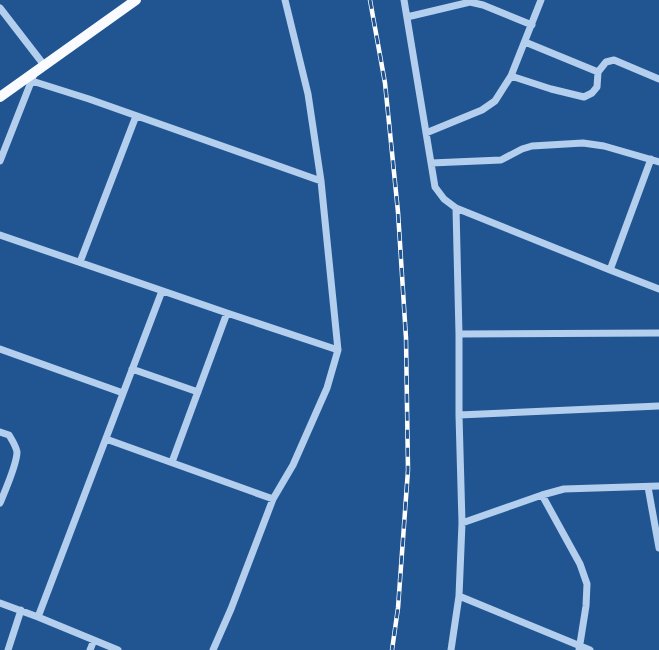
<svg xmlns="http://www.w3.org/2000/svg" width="659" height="650" font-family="'Source Sans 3',sans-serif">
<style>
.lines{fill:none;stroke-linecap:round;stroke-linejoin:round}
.minor{stroke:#b3cfed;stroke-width:7}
.major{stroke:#f9fbff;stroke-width:10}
.rail-casing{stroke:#fff;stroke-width:4.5}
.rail{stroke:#215592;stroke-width:3;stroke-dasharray:9;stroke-linecap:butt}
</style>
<rect width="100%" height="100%" fill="#215592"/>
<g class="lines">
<path class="minor" d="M 404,0 L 435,187 L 444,199 L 456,208 L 610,270 L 659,289
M 0,8 L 44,65
M 407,17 L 470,2 L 483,5 L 532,25
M 525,42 L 598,72
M 511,76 L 551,89 L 584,97 L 592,93 L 597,87 L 598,72 L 606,62 L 614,60 L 659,79
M 32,81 L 89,99 L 321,181
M 426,133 L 482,110 L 495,101 L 511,76 L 541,0
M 0,161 L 33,77
M 431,163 L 501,160 L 522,149 L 532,146 L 583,143 L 604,146 L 659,162
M 0,235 L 227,313 L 338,350
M 80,262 L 136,116
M 610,270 L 651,159
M 459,334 L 659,333
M 0,349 L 123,393
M 132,369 L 198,392
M 459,415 L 659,406
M 0,432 L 9,435 C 12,440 16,446 17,452 C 17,464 5,491 0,503
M 106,439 L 273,499
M 172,462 L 227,313
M 648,487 L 659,548
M 542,495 L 580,564 L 587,584 L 586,606 L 579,650
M 462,523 L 542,495 L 564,489 L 659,486
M 459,596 L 590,650
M 0,603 L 38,617 L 118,650
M 38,617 L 162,291
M 8,650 L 21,610
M 90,650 L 94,640
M 213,650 L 231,609 L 273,499 L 293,465 L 327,388 L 338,350 L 321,181 L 308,94 L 285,0
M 451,650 L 459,596 L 462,523 L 459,415 L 459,334 L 456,208"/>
<path class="major" d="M 0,97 L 136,0"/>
<g class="rail-casing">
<path id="rail" d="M 370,0 L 385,83 L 398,212 L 406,338 L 408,470 L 398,608 L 392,650"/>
</g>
<use href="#rail" class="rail"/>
</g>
</svg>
